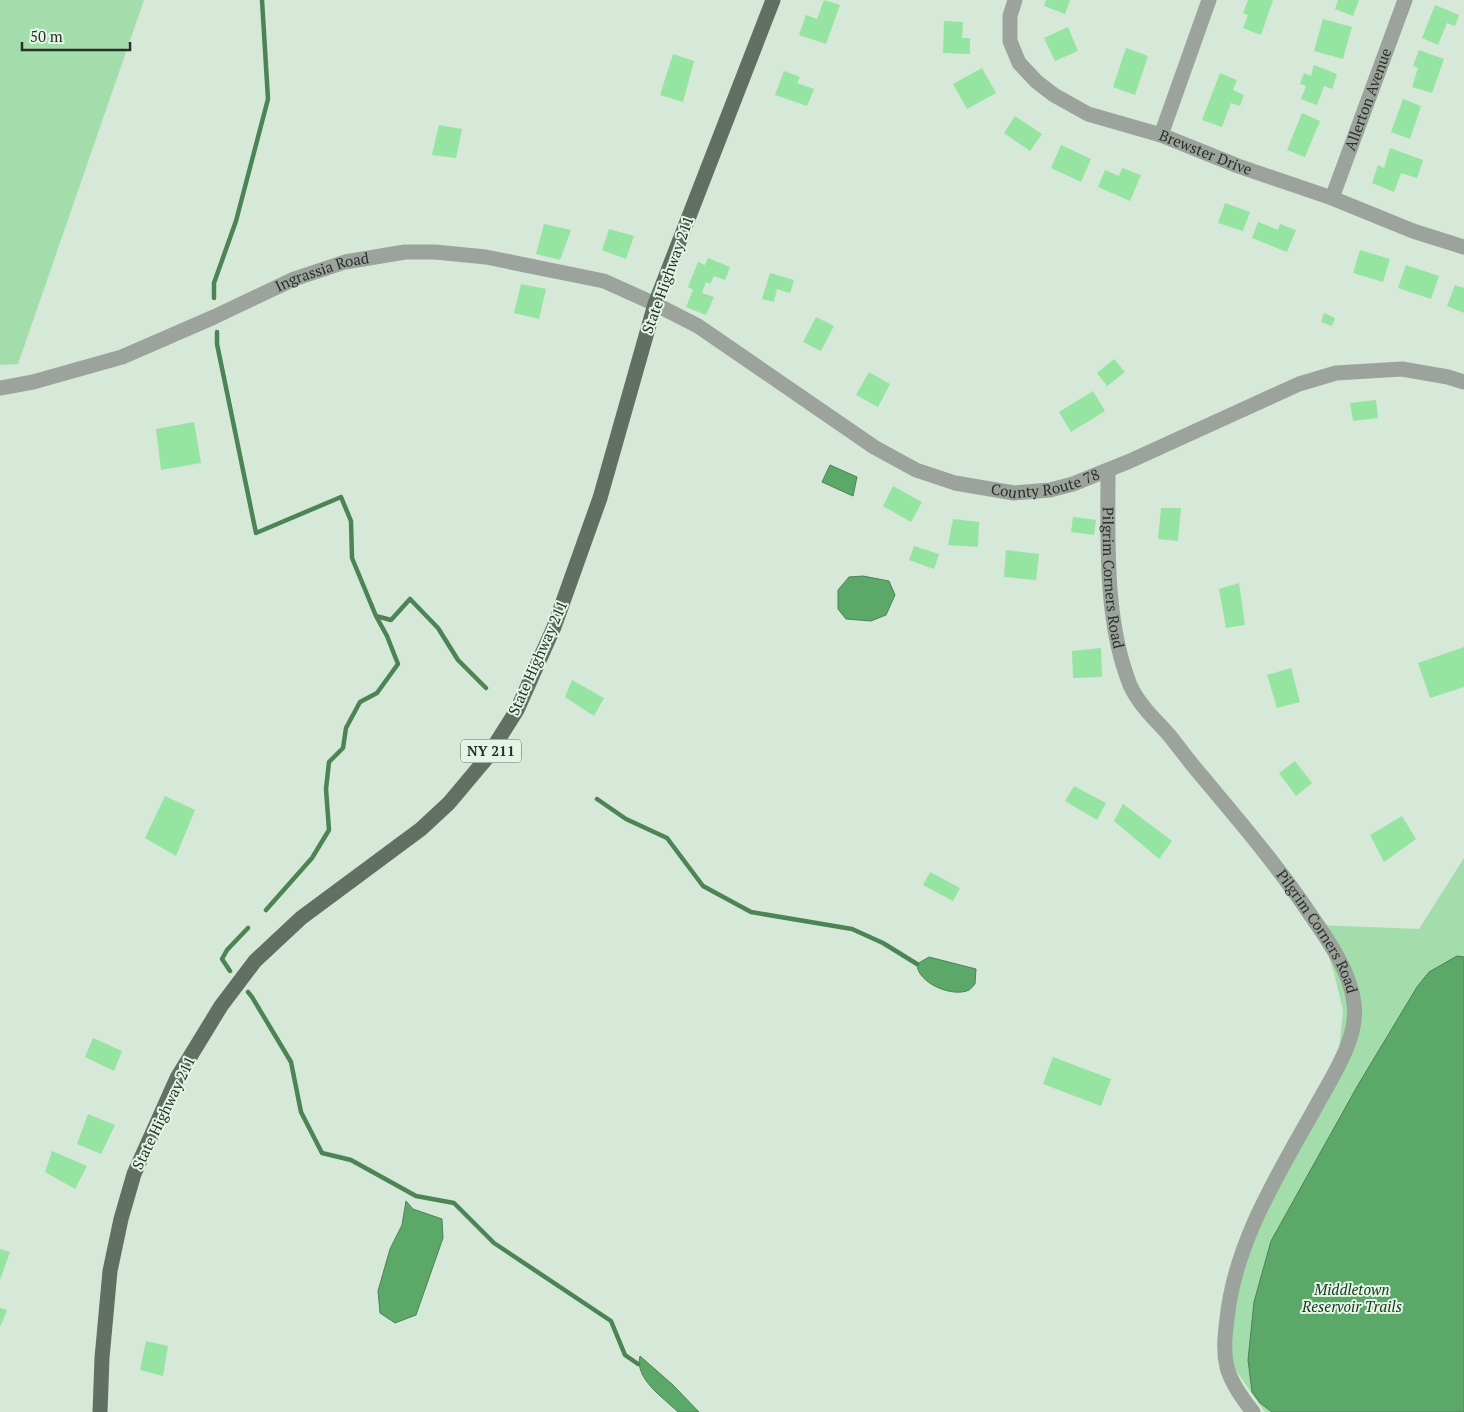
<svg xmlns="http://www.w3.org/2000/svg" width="1464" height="1412" font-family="'PT Serif',serif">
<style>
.green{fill:#a3ddab}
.water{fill:#5ba869;stroke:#4c8456}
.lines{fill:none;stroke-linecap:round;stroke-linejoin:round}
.stream{stroke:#4c8456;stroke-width:4.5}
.building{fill:#95e4a1}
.minor{stroke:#9ca39c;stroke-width:15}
.major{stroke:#626f63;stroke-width:15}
.labels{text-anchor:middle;stroke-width:4;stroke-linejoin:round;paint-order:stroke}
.shield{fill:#e3f5e5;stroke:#616b62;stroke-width:1}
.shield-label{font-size:14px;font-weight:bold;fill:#29302a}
.street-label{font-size:15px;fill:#29302a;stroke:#e3f5e5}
.park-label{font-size:15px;font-style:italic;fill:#15351b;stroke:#e3f5e5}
</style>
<rect width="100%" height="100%" fill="#d6e8d8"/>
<path class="green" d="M 0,0 L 144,0 L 18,364 L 0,365 Z
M 1464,858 L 1464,1412 L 1265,1412 L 1232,1365 L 1230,1320 L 1255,1231 L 1339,1051 L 1343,1010 L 1334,973 L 1319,925 L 1419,929 Z"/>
<path class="water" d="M 830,465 L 857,477 L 853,496 L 822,482 Z
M 863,576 L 889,581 L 895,595 L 886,615 L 871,621 L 846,619 L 838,609 L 838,590 L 849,577 Z
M 1457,956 L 1464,957 L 1464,1412 L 1272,1412 L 1260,1403 L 1252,1392 L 1248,1360 L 1254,1302 L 1271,1241 L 1358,1085 L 1417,987 L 1429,972 Z
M 929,957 L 976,969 L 975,984 C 974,985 970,990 969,990 C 953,998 917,983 917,964 Z
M 406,1201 L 413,1209 L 442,1219 L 443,1238 L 416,1315 L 395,1323 L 380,1313 L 378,1291 L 390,1249 L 402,1225 Z
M 640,1356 L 673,1385 L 699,1412 L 678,1412 C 664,1398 634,1379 640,1356 Z"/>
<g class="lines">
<path class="stream" d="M 214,298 L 214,283 L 236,221 L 268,99 L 262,0
M 217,332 L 217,344 L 256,533 L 341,497 L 351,521 L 352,558 L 376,616 L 391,620 L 410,599 L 438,628 L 458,660 L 486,688
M 597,799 L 626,819 L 667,838 L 703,886 L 751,912 L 852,929 L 883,943 L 917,964
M 266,910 L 312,858 L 329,830 L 326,789 L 329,762 L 343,748 L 346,728 L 360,702 L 377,693 L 398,664 L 387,636 L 376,616
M 230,971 L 222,959 L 227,950 L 248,928
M 248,992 L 252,997 L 291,1062 L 301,1112 L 322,1153 L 351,1160 L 416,1196 L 454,1203 L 494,1243 L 611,1321 L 625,1355 L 638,1364"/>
</g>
<path class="building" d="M 824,0 L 840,5 L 826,44 L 799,35 L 806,15 L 817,19 Z
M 1046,0 L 1070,0 L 1065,14 L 1044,6 Z
M 1248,0 L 1273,0 L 1261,35 L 1243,28 L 1248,15 L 1243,13 Z
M 1338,0 L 1359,0 L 1353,16 L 1335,9 Z
M 1435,5 L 1459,15 L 1455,26 L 1447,23 L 1438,45 L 1422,38 Z
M 1323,19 L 1352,27 L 1343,59 L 1314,51 Z
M 944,21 L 963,22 L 962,38 L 970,38 L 970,54 L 943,53 Z
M 1068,27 L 1078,51 L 1055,61 L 1044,38 Z
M 1126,48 L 1148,56 L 1135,95 L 1113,87 Z
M 1419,50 L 1444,59 L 1432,93 L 1412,87 L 1418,68 L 1413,66 Z
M 673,54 L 694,61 L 683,102 L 660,95 Z
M 1314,65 L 1337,74 L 1332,89 L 1324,86 L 1317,105 L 1301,99 L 1306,86 L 1300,84 L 1304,73 L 1311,76 Z
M 982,68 L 996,93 L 967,109 L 953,84 Z
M 784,71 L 800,77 L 797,83 L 814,89 L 807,106 L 775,95 Z
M 1220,73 L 1237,80 L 1233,90 L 1244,95 L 1240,106 L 1231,103 L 1222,127 L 1202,120 Z
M 1403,99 L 1421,106 L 1410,139 L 1391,132 Z
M 1302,113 L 1320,121 L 1305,157 L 1287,150 Z
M 1015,116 L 1042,134 L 1030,151 L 1004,133 Z
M 439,125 L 462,129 L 456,158 L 432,155 Z
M 1061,145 L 1091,159 L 1081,182 L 1051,168 Z
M 1390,148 L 1423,160 L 1417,178 L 1401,173 L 1394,192 L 1372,183 L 1378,165 L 1384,168 Z
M 1122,168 L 1141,175 L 1130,201 L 1098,187 L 1105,170 L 1119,176 Z
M 1225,203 L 1250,212 L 1243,231 L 1218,223 Z
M 1258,222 L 1278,230 L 1280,224 L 1296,230 L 1287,252 L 1252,238 Z
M 544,224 L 571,230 L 560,260 L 536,254 Z
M 609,229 L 634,236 L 626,259 L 602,250 Z
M 1360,250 L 1390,259 L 1383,282 L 1353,273 Z
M 708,258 L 730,267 L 725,280 L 714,276 L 710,284 L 706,282 L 702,293 L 714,297 L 706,315 L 686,307 L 693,290 L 688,287 L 698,262 L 705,265 Z
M 1406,265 L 1439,276 L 1431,299 L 1398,288 Z
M 770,273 L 794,280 L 790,293 L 777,289 L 774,302 L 762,299 Z
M 521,284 L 546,289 L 539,319 L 514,313 Z
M 1455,285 L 1464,288 L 1464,313 L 1447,306 Z
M 1324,313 L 1335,318 L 1332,326 L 1321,322 Z
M 816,317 L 834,326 L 821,351 L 803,342 Z
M 1114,359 L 1125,372 L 1107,386 L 1097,373 Z
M 869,372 L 890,384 L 878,407 L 856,395 Z
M 1093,391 L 1105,411 L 1071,432 L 1059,412 Z
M 1376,400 L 1378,418 L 1353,421 L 1350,403 Z
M 194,422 L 201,463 L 161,470 L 156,429 Z
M 893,486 L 922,502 L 911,522 L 883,506 Z
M 1161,508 L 1181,508 L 1178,541 L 1158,539 Z
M 1073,517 L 1096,520 L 1094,535 L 1071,532 Z
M 953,519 L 979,522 L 978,547 L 948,545 Z
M 914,546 L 939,554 L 934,569 L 909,560 Z
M 1006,550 L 1039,554 L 1036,580 L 1004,577 Z
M 1239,583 L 1245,625 L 1226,628 L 1219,589 Z
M 1464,647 L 1464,687 L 1430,698 L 1418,663 Z
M 1101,648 L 1102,677 L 1073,678 L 1072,651 Z
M 1291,668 L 1300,702 L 1277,708 L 1267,675 Z
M 572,680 L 604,698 L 594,716 L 565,697 Z
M 1295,761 L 1312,783 L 1296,796 L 1279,773 Z
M 1074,786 L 1106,803 L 1097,820 L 1065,801 Z
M 165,796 L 195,810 L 176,856 L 145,838 Z
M 1123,804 L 1172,841 L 1159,859 L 1114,821 Z
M 1402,816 L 1416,839 L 1384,862 L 1370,835 Z
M 930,872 L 960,888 L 953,901 L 923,885 Z
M 93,1038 L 122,1051 L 114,1071 L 85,1057 Z
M 1053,1057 L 1111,1079 L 1101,1106 L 1043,1084 Z
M 88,1114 L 115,1125 L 101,1154 L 77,1144 Z
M 52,1151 L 87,1166 L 75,1189 L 45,1172 Z
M 0,1249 L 10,1252 L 0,1280 Z
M 0,1308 L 7,1310 L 0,1327 Z
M 146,1341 L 168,1346 L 163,1376 L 140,1370 Z"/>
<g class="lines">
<g class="minor">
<path id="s1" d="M 1015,0 L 1010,16 L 1010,41 L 1019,63 L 1037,82 L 1054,95 L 1088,114 L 1161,135 L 1238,166 L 1332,198 L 1413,231 L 1464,247"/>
<path d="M 1161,135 L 1209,0"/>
<path id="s2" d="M 1332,198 L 1405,0"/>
<path id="s3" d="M 0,388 L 33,382 L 122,357 L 214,317 L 294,279 L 345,262 L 405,252 L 435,252 L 486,257 L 604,281 L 655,304 L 698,326 L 874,447 L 916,470 L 955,483 L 1014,493 L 1050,490 L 1073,484 L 1130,461 L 1299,384 L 1336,373 L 1402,369 L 1448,377 L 1464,382"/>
<path id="s4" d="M 1108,470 C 1108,538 1104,620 1130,685 C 1139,705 1155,719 1169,735 C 1178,746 1186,757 1195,768 C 1235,816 1275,862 1310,914 C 1328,940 1350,971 1354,1003 C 1359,1036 1334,1074 1319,1101 C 1281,1170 1235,1240 1227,1319 C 1225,1335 1223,1351 1227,1367 C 1230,1381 1244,1401 1253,1412"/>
</g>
<path class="major" d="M 100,1412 L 102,1358 L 110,1271 L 121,1219 L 134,1174 L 177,1078 L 221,1006 L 255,961 L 301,918 L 421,829 L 449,803 L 486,759 L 517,710 L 554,627 L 600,498 L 655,304 L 773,0"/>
</g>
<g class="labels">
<rect class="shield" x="461" y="739.5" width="60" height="23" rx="4"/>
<g class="shield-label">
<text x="491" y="756">NY 211</text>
</g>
<g class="street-label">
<text dy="5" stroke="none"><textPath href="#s2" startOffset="105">Allerton Avenue</textPath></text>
<text dy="5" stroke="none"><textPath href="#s1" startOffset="276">Brewster Drive</textPath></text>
<text dy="5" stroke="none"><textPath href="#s3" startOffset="344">Ingrassia Road</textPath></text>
<text transform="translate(668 275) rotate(-70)" y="5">State Highway 211</text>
<text dy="5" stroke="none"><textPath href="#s3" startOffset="1130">County Route 78</textPath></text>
<text dy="5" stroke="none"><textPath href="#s4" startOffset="108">Pilgrim Corners Road</textPath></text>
<text transform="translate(538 658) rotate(-66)" y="5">State Highway 211</text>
<text dy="5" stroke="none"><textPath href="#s4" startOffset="528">Pilgrim Corners Road</textPath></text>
<text transform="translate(164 1113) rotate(-64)" y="5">State Highway 211</text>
</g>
<g class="park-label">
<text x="1352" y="1295">Middletown<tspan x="1352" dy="17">Reservoir Trails</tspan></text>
</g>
</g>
<path d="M22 42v8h108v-8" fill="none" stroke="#29302a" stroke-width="2.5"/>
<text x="30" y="42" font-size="15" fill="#29302a" stroke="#e3f5e5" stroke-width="4" paint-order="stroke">50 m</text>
</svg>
